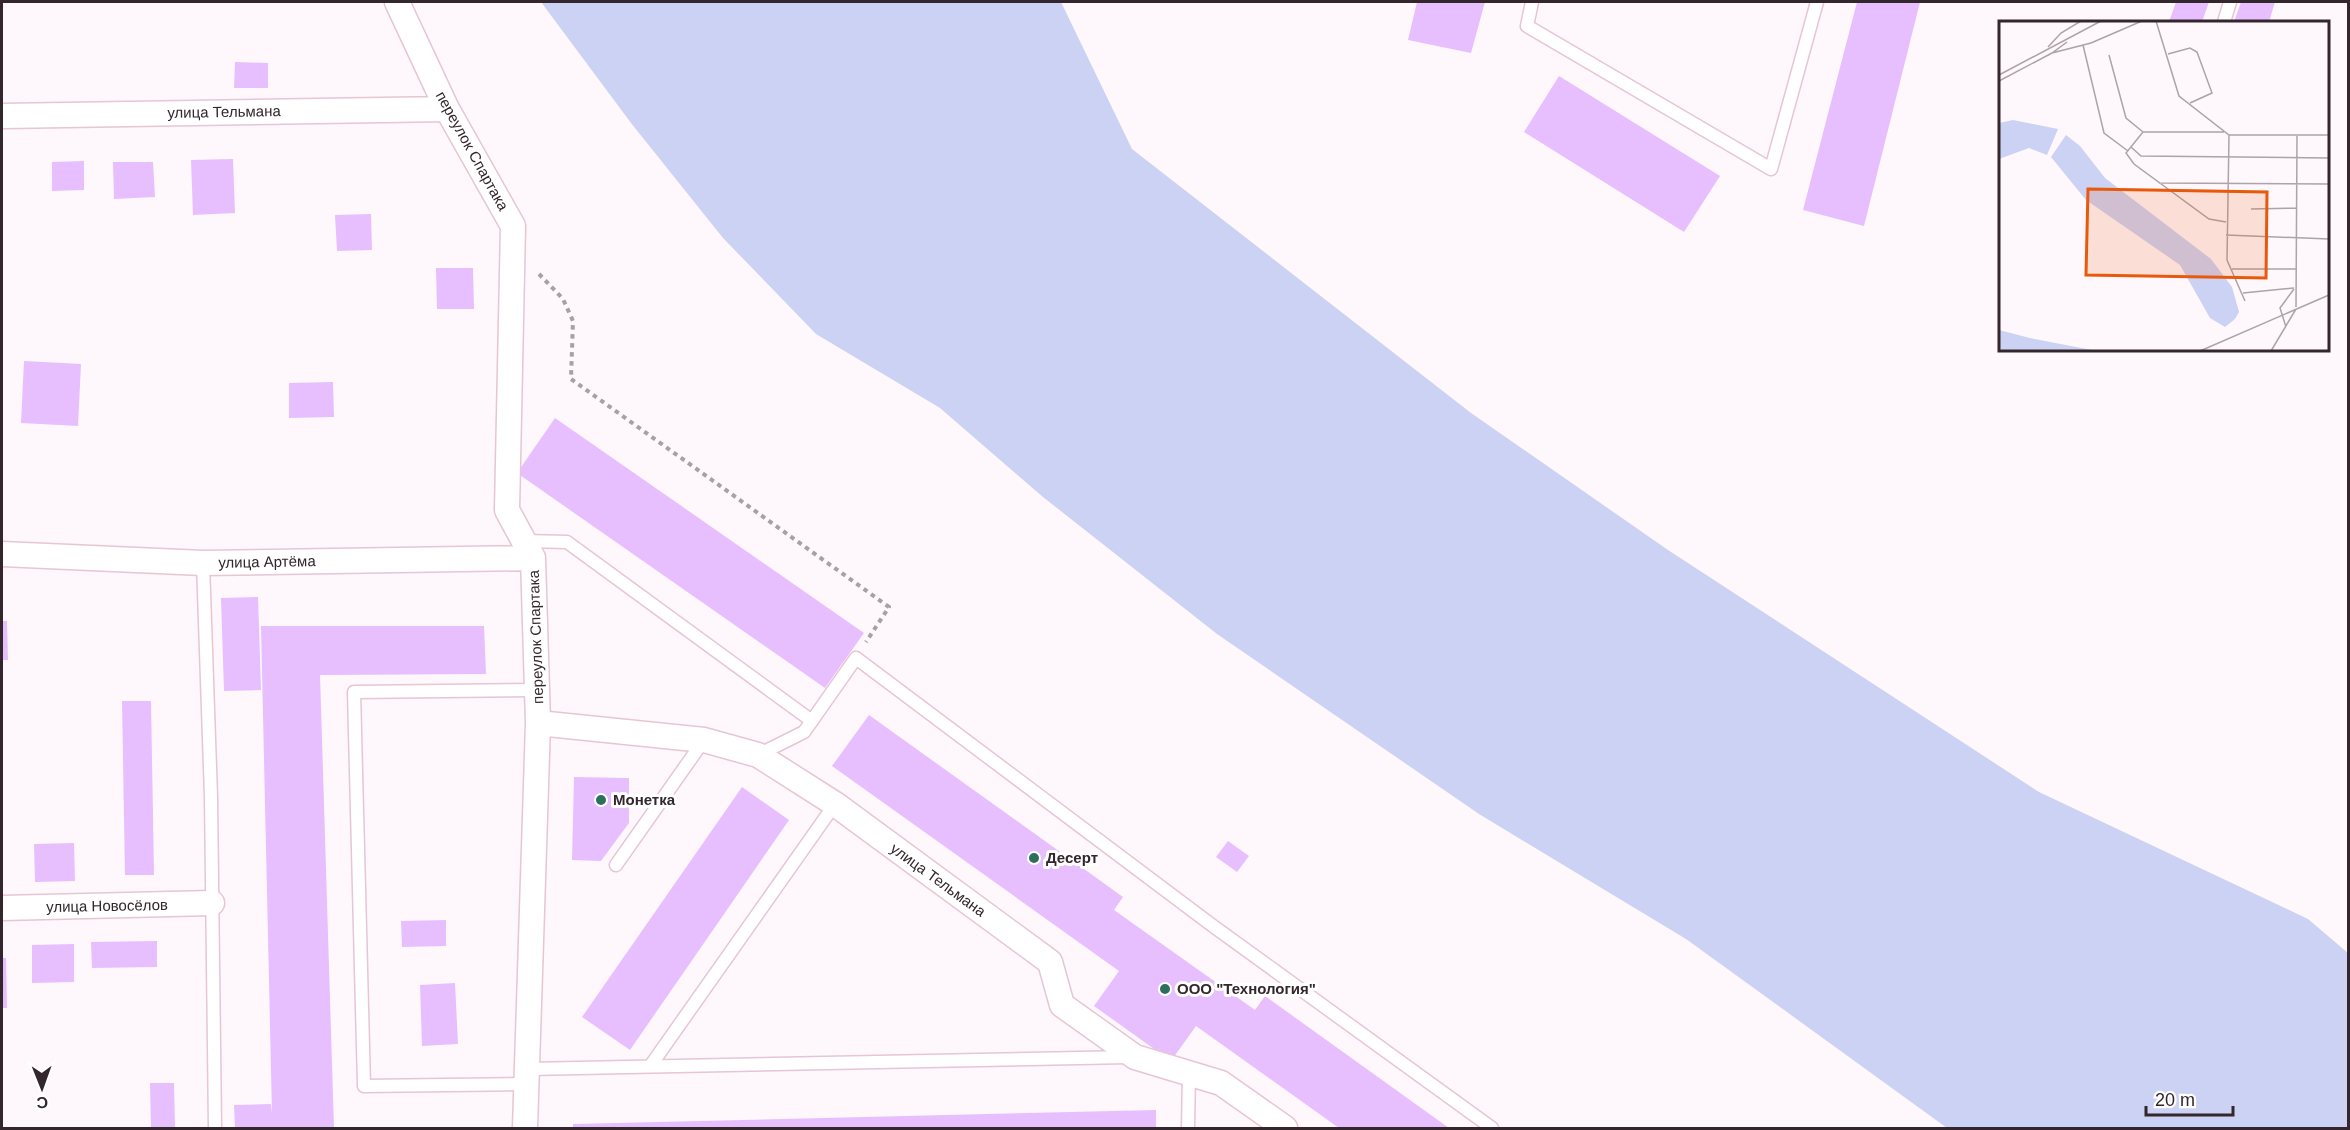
<svg xmlns="http://www.w3.org/2000/svg" width="2350" height="1130" font-family="Helvetica,sans-serif">
<style>
.water{fill:#ccd2f4}
.building{fill:#e7bfff}
.lines{fill:none;stroke-linecap:round;stroke-linejoin:round}
.service-casing{stroke:#e7c5d5;stroke-width:15}
.minor-casing{stroke:#e7c5d5;stroke-width:27}
.path{stroke:#a99fa4;stroke-width:4;stroke-dasharray:4.5 4.5;stroke-linecap:butt}
.service{stroke:#fff;stroke-width:12}
.minor{stroke:#fff;stroke-width:24}
.poi-dot{fill:#2c6f5f;stroke:#fff;stroke-width:2}
.labels{text-anchor:middle;stroke-width:6;stroke-linejoin:round;paint-order:stroke}
.street-label{font-size:15px;fill:#33262c;stroke:#fff}
.poi-label{font-size:15px;font-weight:bold;fill:#33262c;stroke:#fff;text-anchor:start}
.inset-road{fill:none;stroke:#ada3a8;stroke-width:1.5}
.view{fill:#e8590c;fill-opacity:0.15;stroke:#e8590c;stroke-width:3}
.inset-edge{fill:none;stroke:#33262c;stroke-width:3}
</style>
<rect width="100%" height="100%" fill="#fef7fb"/>
<path class="water" d="M 541,2 L 1061,2 L 1132,149 L 1471,413 L 1668,550 L 2039,792 L 2308,919 L 2348,953 L 2348,1128 L 1947,1128 L 1686,939 L 1479,814 L 1217,634 L 1043,497 L 940,408 L 816,334 L 723,238 L 631,123 Z"/>
<path class="building" d="M 1417,2 L 1485,2 L 1471,53 L 1408,40 Z
M 1857,2 L 1920,2 L 1864,226 L 1803,210 Z
M 2176,2 L 2209,2 L 2202,22 L 2169,22 Z
M 2241,2 L 2275,2 L 2269,22 L 2234,22 Z
M 235,62 L 268,63 L 268,88 L 234,88 Z
M 1559,76 L 1720,176 L 1684,232 L 1524,132 Z
M 233,159 L 235,213 L 193,215 L 191,160 Z
M 84,161 L 84,190 L 52,191 L 52,162 Z
M 113,162 L 153,162 L 155,197 L 114,199 Z
M 371,214 L 372,250 L 337,251 L 335,215 Z
M 436,268 L 473,268 L 474,309 L 437,309 Z
M 24,361 L 81,364 L 78,426 L 21,423 Z
M 333,382 L 334,417 L 289,418 L 289,383 Z
M 555,418 L 864,633 L 825,688 L 517,473 Z
M 258,597 L 261,690 L 224,691 L 221,598 Z
M 2,621 L 7,621 L 8,660 L 2,660 Z
M 261,626 L 484,626 L 486,674 L 320,675 L 334,1128 L 235,1128 L 234,1105 L 271,1104 L 272,1114 Z
M 122,701 L 151,701 L 154,875 L 125,875 Z
M 869,715 L 1123,897 L 1114,910 L 1255,1010 L 1265,996 L 1449,1128 L 1339,1128 L 1196,1026 L 1171,1061 L 1094,1006 L 1119,971 L 832,766 Z
M 574,777 L 629,778 L 629,823 L 601,861 L 572,860 Z
M 742,787 L 789,820 L 630,1050 L 582,1017 Z
M 1228,841 L 1249,856 L 1237,872 L 1216,857 Z
M 74,843 L 75,881 L 35,882 L 34,844 Z
M 446,920 L 446,946 L 402,947 L 401,921 Z
M 157,941 L 157,967 L 92,968 L 91,942 Z
M 74,944 L 74,982 L 32,983 L 32,945 Z
M 2,958 L 6,958 L 7,1008 L 2,1008 Z
M 455,983 L 458,1044 L 422,1046 L 420,985 Z
M 150,1083 L 174,1083 L 175,1128 L 151,1128 Z
M 1156,1110 L 1156,1128 L 573,1128 L 573,1124 Z"/>
<g class="lines">
<g class="service-casing">
<path id="service" d="M 1532,2 L 1527,26 L 1771,169 L 1817,2
M 2224,22 L 2230,2
M 524,541 L 567,542 L 812,721
M 203,563 L 211,797 L 215,1128
M 758,755 L 804,732 L 856,658 L 1213,926 L 1492,1128
M 616,865 L 704,740
M 651,1065 L 835,804
M 528,1069 L 1129,1057
M 527,1084 L 364,1086 L 354,692 L 537,690
M 1188,1128 L 1189,1074"/>
</g>
<g class="minor-casing">
<path id="minor" d="M 397,2 L 447,109 L 513,226 L 507,510 L 533,558 L 538,723 L 525,1128
M 2,116 L 447,109
M 2,554 L 203,563 L 533,558
M 538,723 L 704,740 L 758,755 L 835,804 L 1050,962 L 1062,1005 L 1135,1057 L 1221,1083 L 1285,1128
M 2,908 L 212,903"/>
</g>
<path class="path" d="M 539,274 L 563,299 L 573,321 L 571,379 L 889,607 L 866,642"/>
<use href="#service" class="service"/>
<use href="#minor" class="minor"/>
</g>
<g class="poi-dot">
<circle cx="601" cy="800" r="6"/>
<circle cx="1034" cy="858" r="6"/>
<circle cx="1165" cy="989" r="6"/>
</g>
<g class="labels">
<g class="street-label">
<text transform="translate(224 112) rotate(-1)" y="5">улица Тельмана</text>
<text transform="translate(472 151) rotate(61)" y="5">переулок Спартака</text>
<text transform="translate(267 562) rotate(-1)" y="5">улица Артёма</text>
<text transform="translate(536 637) rotate(-92)" y="5">переулок Спартака</text>
<text transform="translate(938 880) rotate(36)" y="5">улица Тельмана</text>
<text transform="translate(107 906) rotate(-1)" y="5">улица Новосёлов</text>
</g>
<g class="poi-label">
<text x="613" y="805">Монетка</text>
<text x="1046" y="863">Десерт</text>
<text x="1177" y="994">ООО "Технология"</text>
</g>
</g>
<g transform="translate(1999 21)">
<rect width="330" height="330" fill="#fef7fb"/>
<path d="M 14,99 L 59,108 L 48,134 L 30,127 L 0,138 L 0,102 ZM 67,114 L 81,125 L 106,157 L 212,238 L 233,266 L 240,291 L 236,298 L 226,306 L 211,297 L 181,244 L 87,179 L 52,136 ZM 0,309 L 31,317 L 98,330 L 8,330 L 0,328 Z" fill="#ccd2f4"/>
<path class="inset-road" d="M 157,0 L 180,75 L 230,114 L 330,114M 84,24 L 105,112 L 129,130M 49,26 L 62,12 L 82,0M 53,32 L 92,22 L 143,0M 169,33 L 191,27 L 198,31 L 213,72 L 191,82M 110,34 L 127,97 L 144,111M 0,54 L 102,0M 0,60 L 53,32 L 68,21M 144,111 L 127,132 L 135,143 L 210,198 L 227,201M 144,111 L 225,111M 230,114 L 228,239 L 246,280M 132,126 L 142,135 L 330,137M 160,162 L 330,163M 252,188 L 297,187M 227,214 L 330,218M 233,248 L 297,248M 244,272 L 295,267M 297,286 L 298,115M 287,306 L 281,287 L 295,268M 201,330 L 330,274M 272,330 L 297,288"/>
<path class="view" d="M 89,168 L 268,171 L 267,257 L 87,254 Z"/>
<rect width="330" height="330" class="inset-edge"/>
</g>
<rect width="2350" height="1130" fill="none" stroke="#33262c" stroke-width="6"/>
<g transform="translate(42 1088) rotate(179)" stroke="#ffffff" stroke-width="4.5" paint-order="stroke">
<path d="M0-4.5L10 22L0 15L-10 22Z" fill="#33262c"/>
<text y="-9" font-size="16" font-weight="bold" text-anchor="middle" fill="#33262c">С</text>
</g>
<path d="M2146 1106v9h87v-9" fill="none" stroke="#33262c" stroke-width="3"/>
<text x="2155" y="1106" font-size="18" fill="#33262c" stroke="#ffffff" stroke-width="4.5" paint-order="stroke">20 m</text>
</svg>
